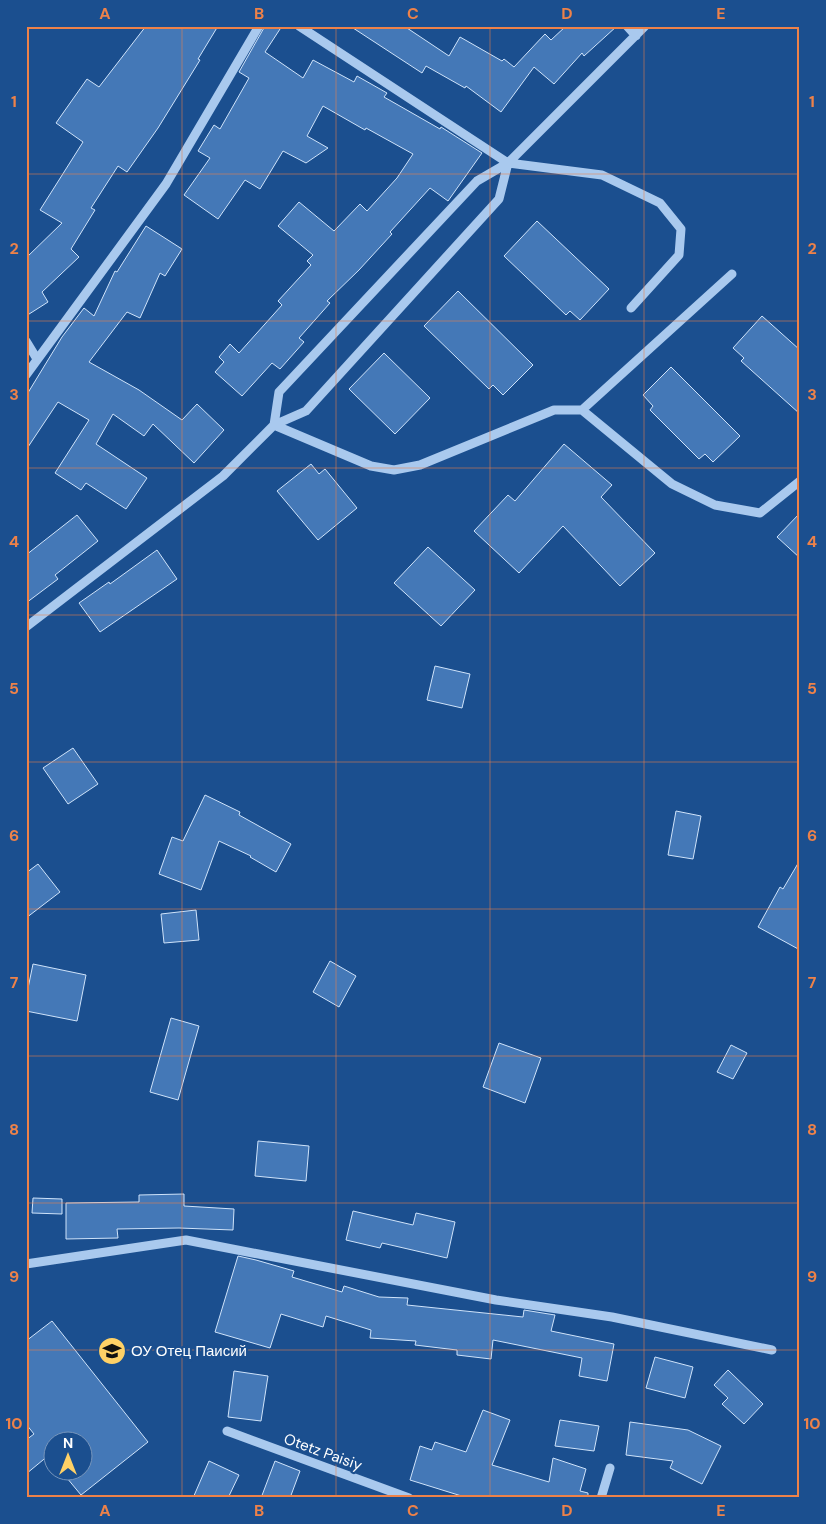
<svg xmlns="http://www.w3.org/2000/svg" width="826" height="1524" font-family="'DM Sans',sans-serif">
<style>
.building{fill:#4478b7;stroke:#cfe3fa}
.lines{fill:none;stroke-linecap:round;stroke-linejoin:round}
.minor{stroke:#a9c9ee;stroke-width:9}
.grid{fill:none;stroke:#ee8249;stroke-width:1;stroke-opacity:0.55}
.labels{text-anchor:middle;stroke-width:4.5;stroke-linejoin:round;paint-order:stroke}
.poi-label{font-size:15px;fill:#fff;stroke:#1b4f8f;text-anchor:start}
.street-label{font-size:15px;fill:#fff;stroke:#1b4f8f}
.neatline{fill:none;stroke:#ee8249;stroke-width:2}
.grid-label{font-size:16px;text-anchor:middle;font-weight:bold;fill:#ee8249}
</style>
<rect width="100%" height="100%" fill="#1b4f8f"/>
<path class="building" d="M 146,26 L 218,26 L 198,59 L 200,60 L 158,128 L 127,172 L 118,166 L 91,208 L 95,210 L 71,249 L 79,257 L 42,292 L 48,302 L 26,316 L 26,258 L 62,223 L 40,210 L 83,142 L 56,123 L 87,79 L 99,87 Z
M 265,26 L 282,26 L 265,52 L 303,78 L 313,60 L 354,82 L 357,76 L 387,93 L 384,97 L 440,129 L 441,127 L 482,153 L 448,201 L 430,188 L 390,232 L 392,234 L 359,270 L 327,301 L 330,303 L 299,338 L 304,342 L 280,369 L 272,363 L 242,396 L 215,372 L 224,362 L 219,357 L 230,344 L 239,353 L 282,305 L 278,301 L 311,265 L 307,261 L 313,255 L 278,226 L 299,202 L 334,231 L 360,204 L 367,211 L 397,178 L 413,154 L 366,128 L 365,130 L 323,106 L 307,136 L 328,148 L 306,163 L 283,151 L 260,189 L 245,180 L 218,219 L 184,195 L 210,158 L 198,151 L 214,125 L 220,129 L 249,78 L 239,72 Z
M 350,26 L 404,26 L 449,56 L 460,37 L 502,61 L 504,59 L 514,67 L 545,34 L 551,40 L 566,26 L 617,26 L 584,56 L 582,53 L 554,84 L 534,67 L 501,112 L 466,86 L 465,88 L 426,66 L 422,73 Z
M 537,221 L 609,289 L 580,320 L 570,311 L 566,315 L 504,256 Z
M 146,226 L 182,249 L 165,276 L 160,273 L 140,318 L 127,312 L 89,362 L 139,390 L 182,420 L 197,404 L 224,430 L 194,463 L 153,424 L 144,436 L 113,414 L 96,444 L 147,478 L 126,509 L 86,483 L 81,490 L 55,473 L 89,420 L 58,402 L 26,450 L 26,396 L 62,337 L 84,308 L 94,316 L 115,271 L 117,272 Z
M 458,291 L 533,365 L 503,395 L 493,385 L 489,389 L 424,326 Z
M 762,316 L 800,350 L 800,414 L 741,361 L 744,358 L 733,348 Z
M 384,353 L 430,398 L 395,434 L 349,389 Z
M 671,367 L 740,436 L 713,462 L 705,454 L 699,459 L 650,410 L 653,406 L 643,395 Z
M 564,444 L 612,485 L 601,497 L 655,553 L 620,586 L 563,526 L 519,573 L 474,531 L 508,495 L 515,501 Z
M 311,464 L 319,474 L 325,469 L 357,508 L 318,540 L 277,491 Z
M 800,513 L 800,558 L 777,537 Z
M 77,515 L 98,541 L 55,575 L 58,579 L 26,603 L 26,555 Z
M 428,547 L 475,590 L 441,626 L 394,583 Z
M 157,550 L 177,579 L 100,632 L 79,603 L 109,582 L 110,584 Z
M 435,666 L 470,674 L 462,708 L 427,700 Z
M 73,748 L 98,784 L 68,804 L 43,768 Z
M 205,795 L 240,812 L 239,815 L 291,844 L 276,872 L 250,857 L 251,856 L 219,841 L 201,890 L 159,874 L 172,837 L 183,841 Z
M 676,811 L 701,816 L 693,859 L 668,855 Z
M 800,860 L 800,950 L 758,927 L 780,887 L 783,889 Z
M 38,864 L 60,892 L 26,918 L 26,873 Z
M 196,910 L 199,940 L 164,943 L 161,914 Z
M 330,961 L 356,976 L 339,1007 L 313,992 Z
M 33,964 L 86,975 L 77,1021 L 26,1011 L 26,998 Z
M 171,1018 L 199,1026 L 178,1100 L 150,1092 Z
M 499,1043 L 541,1058 L 525,1103 L 483,1087 Z
M 731,1045 L 747,1053 L 733,1079 L 717,1072 Z
M 258,1141 L 309,1146 L 306,1181 L 255,1176 Z
M 184,1194 L 184,1206 L 234,1209 L 233,1230 L 179,1228 L 117,1229 L 118,1238 L 66,1239 L 66,1203 L 139,1202 L 139,1195 Z
M 33,1198 L 62,1199 L 62,1214 L 32,1213 Z
M 353,1211 L 413,1225 L 416,1213 L 455,1222 L 447,1258 L 382,1243 L 380,1248 L 346,1240 Z
M 238,1256 L 256,1260 L 294,1271 L 292,1277 L 342,1292 L 344,1286 L 379,1297 L 408,1298 L 407,1305 L 523,1317 L 524,1310 L 555,1315 L 551,1331 L 614,1344 L 607,1381 L 579,1376 L 582,1358 L 493,1340 L 491,1359 L 457,1355 L 457,1350 L 415,1345 L 416,1341 L 370,1338 L 371,1330 L 326,1316 L 323,1327 L 281,1314 L 270,1348 L 215,1332 Z
M 52,1321 L 148,1442 L 81,1495 L 62,1472 L 82,1472 L 82,1442 L 52,1442 L 52,1459 L 49,1455 L 26,1474 L 26,1440 L 34,1434 L 26,1424 L 26,1341 Z
M 655,1357 L 693,1367 L 685,1398 L 646,1388 Z
M 728,1370 L 763,1404 L 744,1424 L 722,1404 L 728,1398 L 714,1385 Z
M 234,1371 L 268,1376 L 261,1421 L 228,1417 Z
M 483,1410 L 510,1420 L 492,1465 L 549,1482 L 553,1458 L 586,1469 L 580,1491 L 588,1493 L 588,1498 L 468,1498 L 410,1480 L 420,1446 L 432,1450 L 435,1442 L 466,1452 Z
M 560,1420 L 599,1426 L 594,1451 L 555,1446 Z
M 630,1422 L 688,1430 L 721,1446 L 702,1484 L 670,1468 L 673,1461 L 626,1455 Z
M 209,1461 L 239,1475 L 228,1498 L 193,1498 Z
M 275,1461 L 300,1471 L 290,1498 L 261,1498 Z"/>
<g class="lines">
<path class="minor" d="M 299,26 L 508,163 L 602,175 L 660,203 L 681,229 L 679,255 L 631,308
M 627,26 L 636,36
M 26,341 L 37,359
M 26,375 L 166,184 L 259,26
M 582,410 L 732,274
M 274,425 L 371,466 L 394,470 L 420,465 L 554,410 L 582,410 L 672,484 L 715,505 L 760,513 L 800,481
M 274,425 L 279,392 L 477,181 L 508,163 L 645,26
M 26,627 L 223,476 L 274,425 L 306,411 L 499,199 L 508,163
M 26,1264 L 186,1240 L 496,1300 L 612,1317 L 772,1350
M 227,1431 L 409,1498
M 601,1498 L 610,1468"/>
</g>
<path class="grid" d="M 182,26 L 182,1498M 336,26 L 336,1498M 490,26 L 490,1498M 644,26 L 644,1498M 26,174 L 800,174M 26,321 L 800,321M 26,468 L 800,468M 26,615 L 800,615M 26,762 L 800,762M 26,909 L 800,909M 26,1056 L 800,1056M 26,1203 L 800,1203M 26,1350 L 800,1350"/>
<defs>
<g id="school-disc" transform="scale(1.4375)"><circle r="9.5" fill="#ffd166" stroke="#1b4f8f"/><path d="M0-5L7-2L0 1L-7-2ZM-4 1L0 2.5L4 1V4Q0 6-4 4Z" fill="#111"/></g>
</defs>
<g fill-rule="evenodd">
<use href="#school-disc" x="112" y="1351"/>
</g>
<g class="labels">
<g class="poi-label">
<text x="131" y="1356">ОУ Отец Паисий</text>
</g>
<g class="street-label">
<text transform="translate(323 1452) rotate(20)" y="5">Otetz Paisiy</text>
</g>
</g>
<rect width="826" height="1524" fill="none" stroke="#1b4f8f" stroke-width="55"/>
<g transform="translate(68 1456)"><circle r="24" fill="#1b4f8f" stroke="#7695bc"/>
<path d="M0-4L9 19L0 12L-9 19Z" fill="#ffd166"/>
<text y="-8" font-size="14" font-weight="bold" text-anchor="middle" fill="#ffffff">N</text>
</g>
<rect x="28" y="28" width="770" height="1468" class="neatline"/>
<g class="grid-label">
<text x="105" y="19">A</text>
<text x="259" y="19">B</text>
<text x="413" y="19">C</text>
<text x="567" y="19">D</text>
<text x="721" y="19">E</text>
<text x="14" y="107">1</text>
<text x="812" y="107">1</text>
<text x="14" y="254">2</text>
<text x="812" y="254">2</text>
<text x="14" y="400">3</text>
<text x="812" y="400">3</text>
<text x="14" y="547">4</text>
<text x="812" y="547">4</text>
<text x="14" y="694">5</text>
<text x="812" y="694">5</text>
<text x="14" y="841">6</text>
<text x="812" y="841">6</text>
<text x="14" y="988">7</text>
<text x="812" y="988">7</text>
<text x="14" y="1135">8</text>
<text x="812" y="1135">8</text>
<text x="14" y="1282">9</text>
<text x="812" y="1282">9</text>
<text x="14" y="1429">10</text>
<text x="812" y="1429">10</text>
<text x="105" y="1516">A</text>
<text x="259" y="1516">B</text>
<text x="413" y="1516">C</text>
<text x="567" y="1516">D</text>
<text x="721" y="1516">E</text>
</g>
</svg>
